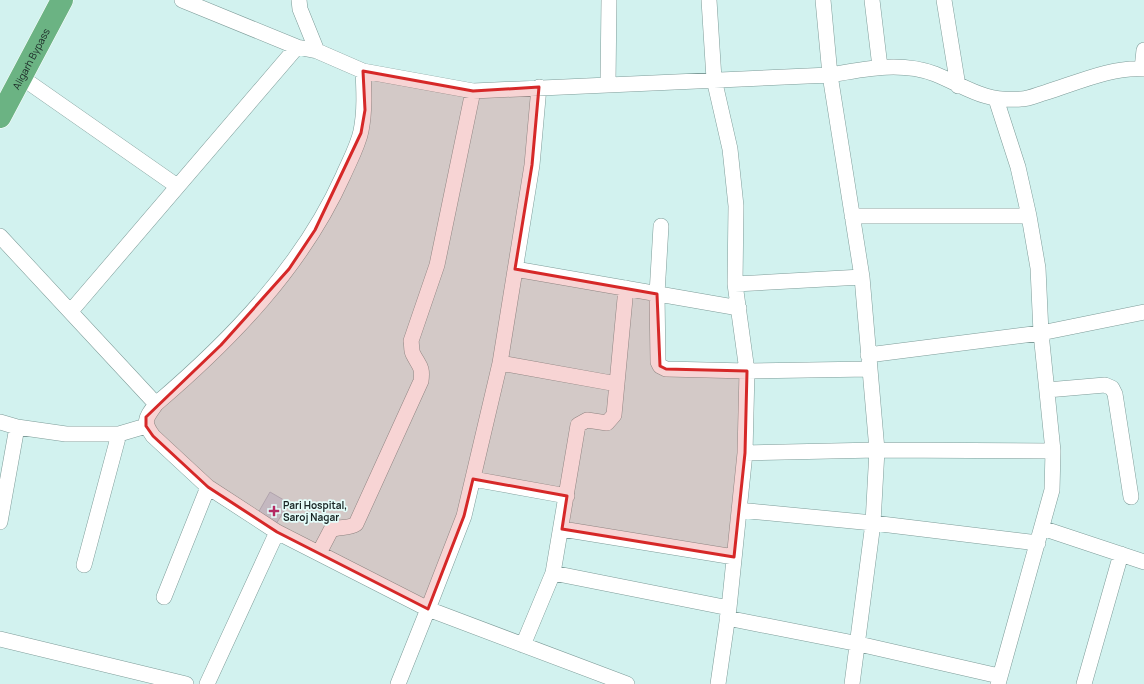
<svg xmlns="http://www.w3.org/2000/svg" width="1144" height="684" font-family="Manrope,sans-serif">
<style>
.building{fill:#c0dce7;stroke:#a8c3ce}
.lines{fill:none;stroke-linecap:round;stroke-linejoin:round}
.street-casing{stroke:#7e9c99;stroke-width:16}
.highway-casing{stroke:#fff;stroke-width:23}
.street{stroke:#fff;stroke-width:15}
.highway{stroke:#6bb383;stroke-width:22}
.marked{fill:#d62828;fill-opacity:0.2;stroke:#d62828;stroke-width:3;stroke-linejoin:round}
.poi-dot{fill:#b42963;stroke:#e5fefb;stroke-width:1.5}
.labels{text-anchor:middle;stroke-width:3.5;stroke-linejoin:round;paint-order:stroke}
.street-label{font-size:10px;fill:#192524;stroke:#e5fefb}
.poi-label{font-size:10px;font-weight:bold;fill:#192524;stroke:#e5fefb;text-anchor:start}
</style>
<rect width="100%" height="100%" fill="#d2f2ef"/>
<path class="building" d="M 270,492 L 289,503 L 276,524 L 258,513 Z"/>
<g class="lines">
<g class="street-casing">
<path id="street" d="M 182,0 L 297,47
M 299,0 L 300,9 L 317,51 L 363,71 L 473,91 L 830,75 C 864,69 901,61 935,74 C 967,87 983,102 1021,99 C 1029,99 1039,94 1047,92 C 1076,83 1114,66 1144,69
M 709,0 L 714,79 L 730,149 L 736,206 L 735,284 L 747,371 L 745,453 L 729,608 L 718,684
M 823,0 L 830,75 L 862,277
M 872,0 L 880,67
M 944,0 L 958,86
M 1142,69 L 1144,50
M 21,77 L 177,186
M 608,83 L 609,0
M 539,87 L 532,165 L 500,363 L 464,516 L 428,609 L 627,684
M 996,99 L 1018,167 L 1029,216 L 1038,268 L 1041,333 L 1053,451 L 1052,490 L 998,684
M 852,216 L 1029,216
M 661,226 L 657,294 L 658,362 L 660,366 L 666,369 L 747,371 L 870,369
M 0,236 L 156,404 C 231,340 302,267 343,176 C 349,162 358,146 361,131 C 365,111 364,91 363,71
M 515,269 L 739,308
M 735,284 L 862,277 L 877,450 L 873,523 L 852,684
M 71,311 L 297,47 L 317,51
M 868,355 L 1041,333 L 1144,312
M 500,363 L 617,384
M 1047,390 L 1105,385 L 1112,388 L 1115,394 L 1131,497
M 156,404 C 146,418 142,421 153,436 L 208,487
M 0,422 L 17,427 L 66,434 L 119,434 L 146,426
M 745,453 L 877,450 L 1053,451
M 473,479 L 567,496
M 739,510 L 873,523 L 1038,543
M 0,522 L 17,427
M 1042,528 L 1144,562
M 562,529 L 734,557
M 319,553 L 331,530 C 340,526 348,529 356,524 L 421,381 C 423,366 419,366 413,354 C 411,350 412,345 411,341 L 437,265 L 473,91
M 84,565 L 119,434
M 553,573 L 729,608
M 164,597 L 208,487 L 277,532 L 428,609 L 398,684
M 727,618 L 859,644 L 999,676
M 0,639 L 186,684
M 523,645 L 553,573 L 578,425 L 587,420 L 607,423 L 614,415 L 626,288
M 207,684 L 277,532
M 1084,684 L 1121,554"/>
</g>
<g class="highway-casing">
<g id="highway">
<path id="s1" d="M 0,117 L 62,0"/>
</g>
</g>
<use href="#street" class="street"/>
<use href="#highway" class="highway"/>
</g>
<path class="marked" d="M 363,71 L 473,91 L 539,87 L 532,165 L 515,269 L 657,294 L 660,366 L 666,369 L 747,371 L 745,453 L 734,557 L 562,529 L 567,496 L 473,479 L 464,516 L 428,609 L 277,532 L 208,487 L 153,436 L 146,426 L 146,417 L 221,345 L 289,269 L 315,230 L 361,133 L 365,110 Z"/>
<path class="poi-dot" d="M272 505h4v4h4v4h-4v4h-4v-4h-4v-4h4z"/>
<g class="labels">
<g class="street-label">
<text dy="4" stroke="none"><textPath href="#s1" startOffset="66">Aligarh Bypass</textPath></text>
</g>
<g class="poi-label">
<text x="283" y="509">Pari Hospital,<tspan x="283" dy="12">Saroj Nagar</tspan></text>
</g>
</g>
</svg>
